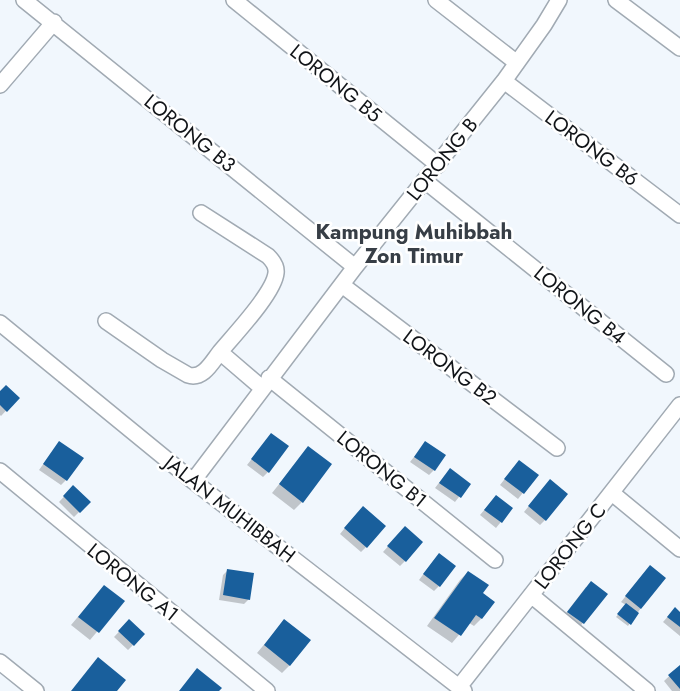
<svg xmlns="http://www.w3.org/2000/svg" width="680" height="691" font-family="Jost,sans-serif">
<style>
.shadow{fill:#0003}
.building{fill:#195f9c}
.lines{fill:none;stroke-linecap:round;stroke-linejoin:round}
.minor-casing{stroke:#a1aab3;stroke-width:18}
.minor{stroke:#fff;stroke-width:15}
.labels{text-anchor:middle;stroke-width:5;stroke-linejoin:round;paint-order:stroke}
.street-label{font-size:20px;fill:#111418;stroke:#fff}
.neighbourhood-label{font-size:21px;font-weight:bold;fill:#373e46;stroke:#fff}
</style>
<rect width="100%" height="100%" fill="#f1f7fd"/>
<path class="shadow" d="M 0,393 L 18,398 L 1,416 L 0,415 Z
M 271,434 L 268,472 L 263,477 L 247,465 Z
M 425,443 L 434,470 L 429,475 L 410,462 Z
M 55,448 L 66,480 L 61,485 L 39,470 Z
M 308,448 L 302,502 L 294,510 L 272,493 Z
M 514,467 L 537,475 L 518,499 L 500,485 Z
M 445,475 L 469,484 L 455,502 L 435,488 Z
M 545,486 L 545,520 L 540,525 L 524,512 Z
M 73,487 L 89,502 L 74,517 L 59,502 Z
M 496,496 L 512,508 L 496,528 L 480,515 Z
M 358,512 L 366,547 L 361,552 L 340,534 Z
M 400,533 L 405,561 L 400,566 L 383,552 Z
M 434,560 L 439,586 L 434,591 L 419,580 Z
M 228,570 L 249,599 L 244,604 L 219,600 L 223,575 Z
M 468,572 L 481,593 L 482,618 L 474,626 L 469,623 L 452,643 L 427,626 L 460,580 Z
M 645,572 L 641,608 L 628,626 L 616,617 L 626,605 L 621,602 Z
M 104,586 L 123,601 L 90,640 L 71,625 Z
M 586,587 L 606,594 L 578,629 L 563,617 Z
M 680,613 L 680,636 L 663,622 L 670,614 Z
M 129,621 L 133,645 L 128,650 L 114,637 Z
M 277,629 L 290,665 L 282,673 L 257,653 Z
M 680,666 L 680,691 L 672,691 L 664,681 Z"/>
<path class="building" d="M 6,385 L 20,398 L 7,412 L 0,405 L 0,391 Z
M 271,433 L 289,446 L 269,473 L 251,459 Z
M 59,441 L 84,458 L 67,481 L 43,464 Z
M 425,441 L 446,455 L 435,471 L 414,457 Z
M 308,446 L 332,464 L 303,503 L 279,484 Z
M 519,460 L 539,475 L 524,494 L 504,479 Z
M 450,468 L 471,484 L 461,498 L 439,483 Z
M 550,479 L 568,494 L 546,521 L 528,506 Z
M 73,485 L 91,502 L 80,513 L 63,496 Z
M 496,495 L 513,508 L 502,523 L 484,510 Z
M 363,506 L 386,526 L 367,548 L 344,528 Z
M 405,526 L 423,542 L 406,562 L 387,546 Z
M 439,553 L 456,566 L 440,587 L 423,574 Z
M 650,565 L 666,578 L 641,609 L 625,596 Z
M 227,569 L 254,573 L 250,600 L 223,595 Z
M 468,571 L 489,585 L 483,593 L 495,602 L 482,619 L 476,615 L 461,636 L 434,618 Z
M 591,581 L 608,594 L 584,624 L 567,612 Z
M 104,585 L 125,601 L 99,633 L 78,617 Z
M 626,603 L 639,613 L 631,625 L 617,614 Z
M 675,607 L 680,612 L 680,627 L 667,617 Z
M 129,619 L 145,634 L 134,646 L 118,631 Z
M 284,619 L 311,640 L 290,666 L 264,645 Z
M 98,657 L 126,680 L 117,691 L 71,691 Z
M 680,665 L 680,689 L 668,675 Z
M 197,668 L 222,688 L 219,691 L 179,691 Z"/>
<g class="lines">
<g class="minor-casing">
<path id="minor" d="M 24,0 L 355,267
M 234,0 L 438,165
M 436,0 L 517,63
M 616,0 L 680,48
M 504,81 L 680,215
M 0,85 L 54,22
M 425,181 L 666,374
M 201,213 L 268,256 C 273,261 277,266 276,273 C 274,293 234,335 220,352
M 342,285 L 557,448
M 106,321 L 162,360 L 188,375 C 203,380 212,362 220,352 L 262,388
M 0,323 L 193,481 L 464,691
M 269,378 L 495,560
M 0,471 L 267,691
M 193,481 L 355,267 L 504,81 L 544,25 L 559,0
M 612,493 L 680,549
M 531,595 L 647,691
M 0,662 L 36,691
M 459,687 L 680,405"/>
</g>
<use href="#minor" class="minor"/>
</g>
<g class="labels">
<g class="street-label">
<text transform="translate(336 83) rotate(39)" y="7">LORONG B5</text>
<text transform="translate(190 133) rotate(39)" y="7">LORONG B3</text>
<text transform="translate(592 148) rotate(37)" y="7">LORONG B6</text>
<text transform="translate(442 159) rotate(-51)" y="7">LORONG B</text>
<text transform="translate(580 305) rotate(39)" y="7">LORONG B4</text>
<text transform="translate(450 367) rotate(37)" y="7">LORONG B2</text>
<text transform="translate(382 469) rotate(39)" y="7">LORONG B1</text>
<text transform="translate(230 509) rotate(38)" y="7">JALAN MUHIBBAH</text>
<text transform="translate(570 546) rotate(-52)" y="7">LORONG C</text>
<text transform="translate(133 582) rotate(39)" y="7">LORONG A1</text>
</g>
<g class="neighbourhood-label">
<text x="414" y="239">Kampung Muhibbah<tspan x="414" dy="24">Zon Timur</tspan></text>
</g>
</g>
</svg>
